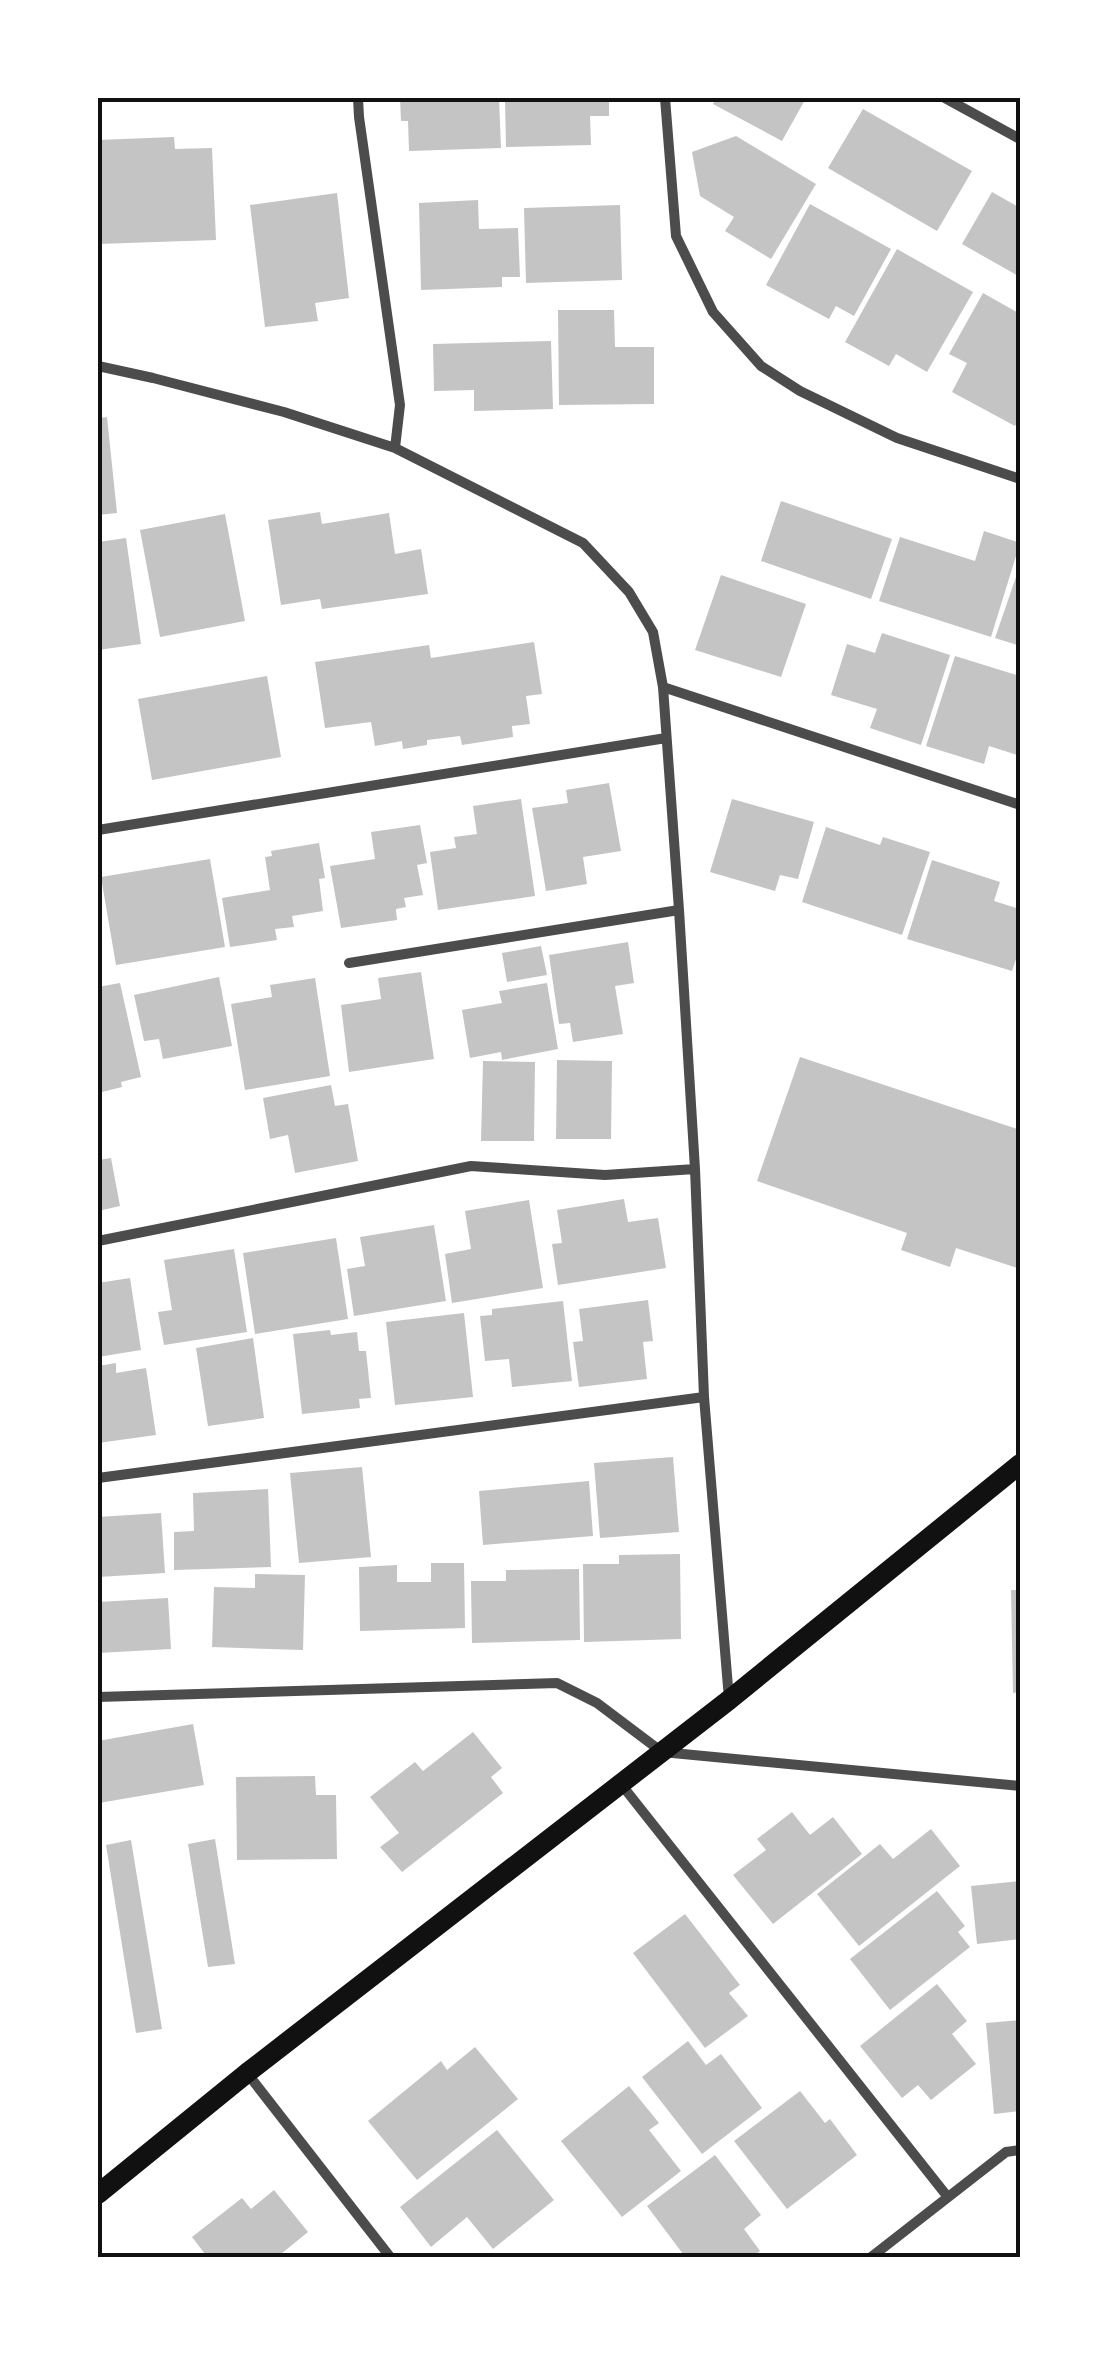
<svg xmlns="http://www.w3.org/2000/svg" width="1118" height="2355" font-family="'Nunito Sans',sans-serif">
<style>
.building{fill:#c4c4c4}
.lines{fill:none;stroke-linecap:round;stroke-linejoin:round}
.minor{stroke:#4c4c4c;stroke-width:10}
.secondary{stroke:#111;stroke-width:20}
.neatline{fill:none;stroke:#111;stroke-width:4}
</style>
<rect width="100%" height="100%" fill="#fff"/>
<path class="building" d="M 400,98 L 499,98 L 501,148 L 409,151 L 408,121 L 401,121 Z
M 505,98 L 609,98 L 609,116 L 590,116 L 591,145 L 506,147 Z
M 716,98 L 806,98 L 782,141 L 713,104 Z
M 863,109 L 972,171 L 937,231 L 828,168 Z
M 736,136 L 816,184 L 771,259 L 725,231 L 734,217 L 700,196 L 692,152 Z
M 174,137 L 175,149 L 212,148 L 216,240 L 98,244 L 98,140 Z
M 992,192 L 1020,208 L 1020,277 L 962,244 Z
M 337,193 L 349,298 L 315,303 L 318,321 L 265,327 L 250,205 Z
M 478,200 L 479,229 L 518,228 L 520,277 L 502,277 L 502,287 L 421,290 L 419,203 Z
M 810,204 L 891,249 L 854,316 L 836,306 L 829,319 L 766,285 Z
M 620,205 L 622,280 L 526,283 L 524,208 Z
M 897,249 L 973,292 L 927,372 L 896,354 L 889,366 L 845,342 Z
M 983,293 L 1020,314 L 1020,417 L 1015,426 L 952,392 L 967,363 L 949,354 Z
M 558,310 L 614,310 L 615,347 L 654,347 L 654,404 L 559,405 Z
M 551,341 L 553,409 L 474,411 L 474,390 L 434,391 L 433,344 Z
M 107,417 L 117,513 L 98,515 L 98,418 Z
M 781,501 L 892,539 L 871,599 L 761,561 Z
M 320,512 L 322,524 L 389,513 L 395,554 L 421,549 L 428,594 L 322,609 L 320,599 L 281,605 L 268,520 Z
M 225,514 L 245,621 L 160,637 L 140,530 Z
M 984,531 L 1020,543 L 991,637 L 879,601 L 900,537 L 975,561 Z
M 126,538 L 141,644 L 98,650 L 98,542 Z
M 1017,574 L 1020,575 L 1020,646 L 995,638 Z
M 721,575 L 806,604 L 781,677 L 695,650 Z
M 882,633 L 950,655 L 921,745 L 870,728 L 877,709 L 831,695 L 847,644 L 875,653 Z
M 534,642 L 542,694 L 526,696 L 530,724 L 512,726 L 513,737 L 462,745 L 460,736 L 427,740 L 427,745 L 403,749 L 402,741 L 375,746 L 371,722 L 325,728 L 315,662 L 429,645 L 431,658 Z
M 955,656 L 1020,676 L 1020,756 L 989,746 L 984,764 L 926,746 Z
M 267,676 L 281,757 L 152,780 L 138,699 Z
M 609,783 L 621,851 L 583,857 L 587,884 L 546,891 L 532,808 L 568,803 L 566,790 Z
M 521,799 L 535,896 L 438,910 L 430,852 L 456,848 L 454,837 L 477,834 L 473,806 Z
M 732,799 L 814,822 L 798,879 L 780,875 L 775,891 L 710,872 Z
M 420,825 L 427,863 L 417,865 L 423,895 L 404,898 L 406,907 L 396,909 L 397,920 L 341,928 L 330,866 L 375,859 L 371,832 Z
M 826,827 L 880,845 L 883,837 L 930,852 L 902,935 L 802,902 Z
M 319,843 L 325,878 L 319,879 L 323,911 L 292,916 L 294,927 L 275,929 L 277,940 L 230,947 L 222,898 L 270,890 L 265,857 L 272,856 L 271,851 Z
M 210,859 L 225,947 L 116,965 L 101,877 Z
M 932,860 L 1000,882 L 994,901 L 1020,909 L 1020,947 L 1012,971 L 907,939 Z
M 628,942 L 634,983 L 615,986 L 623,1034 L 573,1042 L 570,1023 L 559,1024 L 549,955 Z
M 541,946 L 547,975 L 507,982 L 502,953 Z
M 421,972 L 434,1059 L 349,1072 L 341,1005 L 381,999 L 378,978 Z
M 219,977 L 232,1046 L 163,1059 L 159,1039 L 144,1041 L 134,995 Z
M 315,978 L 330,1076 L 245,1090 L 231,1004 L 272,997 L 270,985 Z
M 120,983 L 141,1077 L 121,1082 L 122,1087 L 98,1093 L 98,987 Z
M 547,983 L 558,1049 L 502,1060 L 501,1052 L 470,1058 L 462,1010 L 502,1003 L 499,991 Z
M 800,1057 L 1020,1130 L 1020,1269 L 956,1248 L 950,1267 L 901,1250 L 907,1233 L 757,1181 Z
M 557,1060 L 612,1061 L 611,1139 L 556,1139 Z
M 483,1061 L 535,1062 L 534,1141 L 481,1141 Z
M 331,1085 L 335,1106 L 348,1104 L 358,1161 L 295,1173 L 288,1135 L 270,1139 L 263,1098 Z
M 111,1158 L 120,1206 L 98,1211 L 98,1160 Z
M 624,1199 L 628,1222 L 658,1218 L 666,1268 L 558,1285 L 552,1244 L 562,1243 L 557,1210 Z
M 529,1200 L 543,1288 L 452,1303 L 445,1254 L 471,1249 L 465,1211 Z
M 434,1225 L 446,1301 L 354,1316 L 347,1269 L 365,1266 L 360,1237 Z
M 336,1238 L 348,1319 L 255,1334 L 243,1253 Z
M 234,1249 L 247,1332 L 164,1345 L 158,1312 L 172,1310 L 164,1260 Z
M 130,1278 L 141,1350 L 98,1357 L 98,1283 Z
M 648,1300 L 653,1341 L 643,1342 L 647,1379 L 579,1387 L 573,1342 L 583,1341 L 579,1309 Z
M 563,1301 L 572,1381 L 512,1387 L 509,1359 L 485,1361 L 480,1316 L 492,1315 L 492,1309 Z
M 464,1313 L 473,1397 L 395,1405 L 386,1322 Z
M 330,1330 L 331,1335 L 357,1332 L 359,1351 L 366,1351 L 371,1398 L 359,1399 L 360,1408 L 302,1414 L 293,1334 Z
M 253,1338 L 264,1418 L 208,1426 L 196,1348 Z
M 116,1363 L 116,1373 L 146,1368 L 156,1435 L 98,1443 L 98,1366 Z
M 673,1457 L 679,1532 L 600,1538 L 594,1463 Z
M 362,1467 L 371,1557 L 299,1563 L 290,1473 Z
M 589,1481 L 593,1536 L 483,1545 L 479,1491 Z
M 268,1489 L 271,1567 L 174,1570 L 174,1532 L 194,1531 L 193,1493 Z
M 161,1513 L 165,1573 L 98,1577 L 98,1517 Z
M 680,1554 L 681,1639 L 584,1642 L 583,1564 L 619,1564 L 619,1555 Z
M 431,1563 L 464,1563 L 465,1628 L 360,1631 L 359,1567 L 397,1565 L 397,1582 L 431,1582 Z
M 579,1569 L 580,1640 L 472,1643 L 471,1581 L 506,1581 L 506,1570 Z
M 255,1574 L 305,1575 L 303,1650 L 212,1647 L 214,1587 L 255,1588 Z
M 1011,1590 L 1020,1590 L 1020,1692 L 1013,1693 Z
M 168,1598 L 171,1649 L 98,1653 L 98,1602 Z
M 193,1724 L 204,1785 L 99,1803 L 98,1741 Z
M 473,1732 L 502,1768 L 491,1777 L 503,1793 L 402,1872 L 380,1847 L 399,1833 L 370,1797 L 415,1762 L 423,1771 Z
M 315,1776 L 316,1795 L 336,1795 L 337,1859 L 237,1860 L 236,1777 Z
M 792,1812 L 810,1835 L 833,1817 L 862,1854 L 773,1924 L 733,1875 L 766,1850 L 757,1839 Z
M 931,1829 L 960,1866 L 859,1946 L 817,1894 L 880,1844 L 893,1859 Z
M 215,1839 L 235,1964 L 208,1967 L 188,1844 Z
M 131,1840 L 162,2029 L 136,2033 L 106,1845 Z
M 1020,1881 L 1020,1939 L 977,1944 L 971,1886 Z
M 937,1891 L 965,1926 L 958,1932 L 970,1947 L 890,2010 L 850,1959 Z
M 685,1914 L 740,1985 L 729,1993 L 748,2016 L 705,2048 L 633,1953 Z
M 937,1984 L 967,2021 L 952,2034 L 976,2064 L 931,2100 L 918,2085 L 902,2098 L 860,2046 Z
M 1020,2020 L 1020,2111 L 994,2114 L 986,2023 Z
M 688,2041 L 706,2065 L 721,2054 L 762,2108 L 702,2154 L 642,2077 Z
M 475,2047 L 518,2099 L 417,2180 L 368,2121 L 441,2061 L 447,2070 Z
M 629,2086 L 659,2123 L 649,2130 L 681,2171 L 622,2217 L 561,2141 Z
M 800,2091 L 825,2123 L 830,2119 L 857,2155 L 787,2209 L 734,2141 Z
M 497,2130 L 554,2200 L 493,2249 L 467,2217 L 431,2247 L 400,2207 Z
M 715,2155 L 761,2215 L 744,2229 L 760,2251 L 752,2258 L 686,2258 L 647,2206 Z
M 274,2190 L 308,2232 L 276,2258 L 208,2258 L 192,2237 L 242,2198 L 251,2209 Z"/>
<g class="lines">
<path class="minor" d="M 358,98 L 359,117 L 400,405 L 395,448
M 665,98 L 676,236 L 713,312 L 761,366 L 800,391 L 897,438 L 1020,479
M 945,98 L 1020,139
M 98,366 L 153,378 L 284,412 L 395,448 L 583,543 L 629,592 L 653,632 L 663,687 L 679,910 L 695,1169 L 704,1397 L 729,1699
M 663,687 L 1020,805
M 98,830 L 666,738
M 349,963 L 679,910
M 98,1241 L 471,1166 L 605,1175 L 695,1169
M 98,1478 L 704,1397
M 98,1697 L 557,1683 L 597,1703 L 662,1752 L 1020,1786
M 621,1784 L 947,2196
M 247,2073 L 391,2258
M 870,2258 L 1006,2152 L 1020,2150"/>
<path class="secondary" d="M 98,2194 L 247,2073 L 729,1700 L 1020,1464"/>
</g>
<rect width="1118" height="2355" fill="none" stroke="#ffffff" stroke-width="200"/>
<rect x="100" y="100" width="918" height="2155" class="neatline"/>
</svg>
